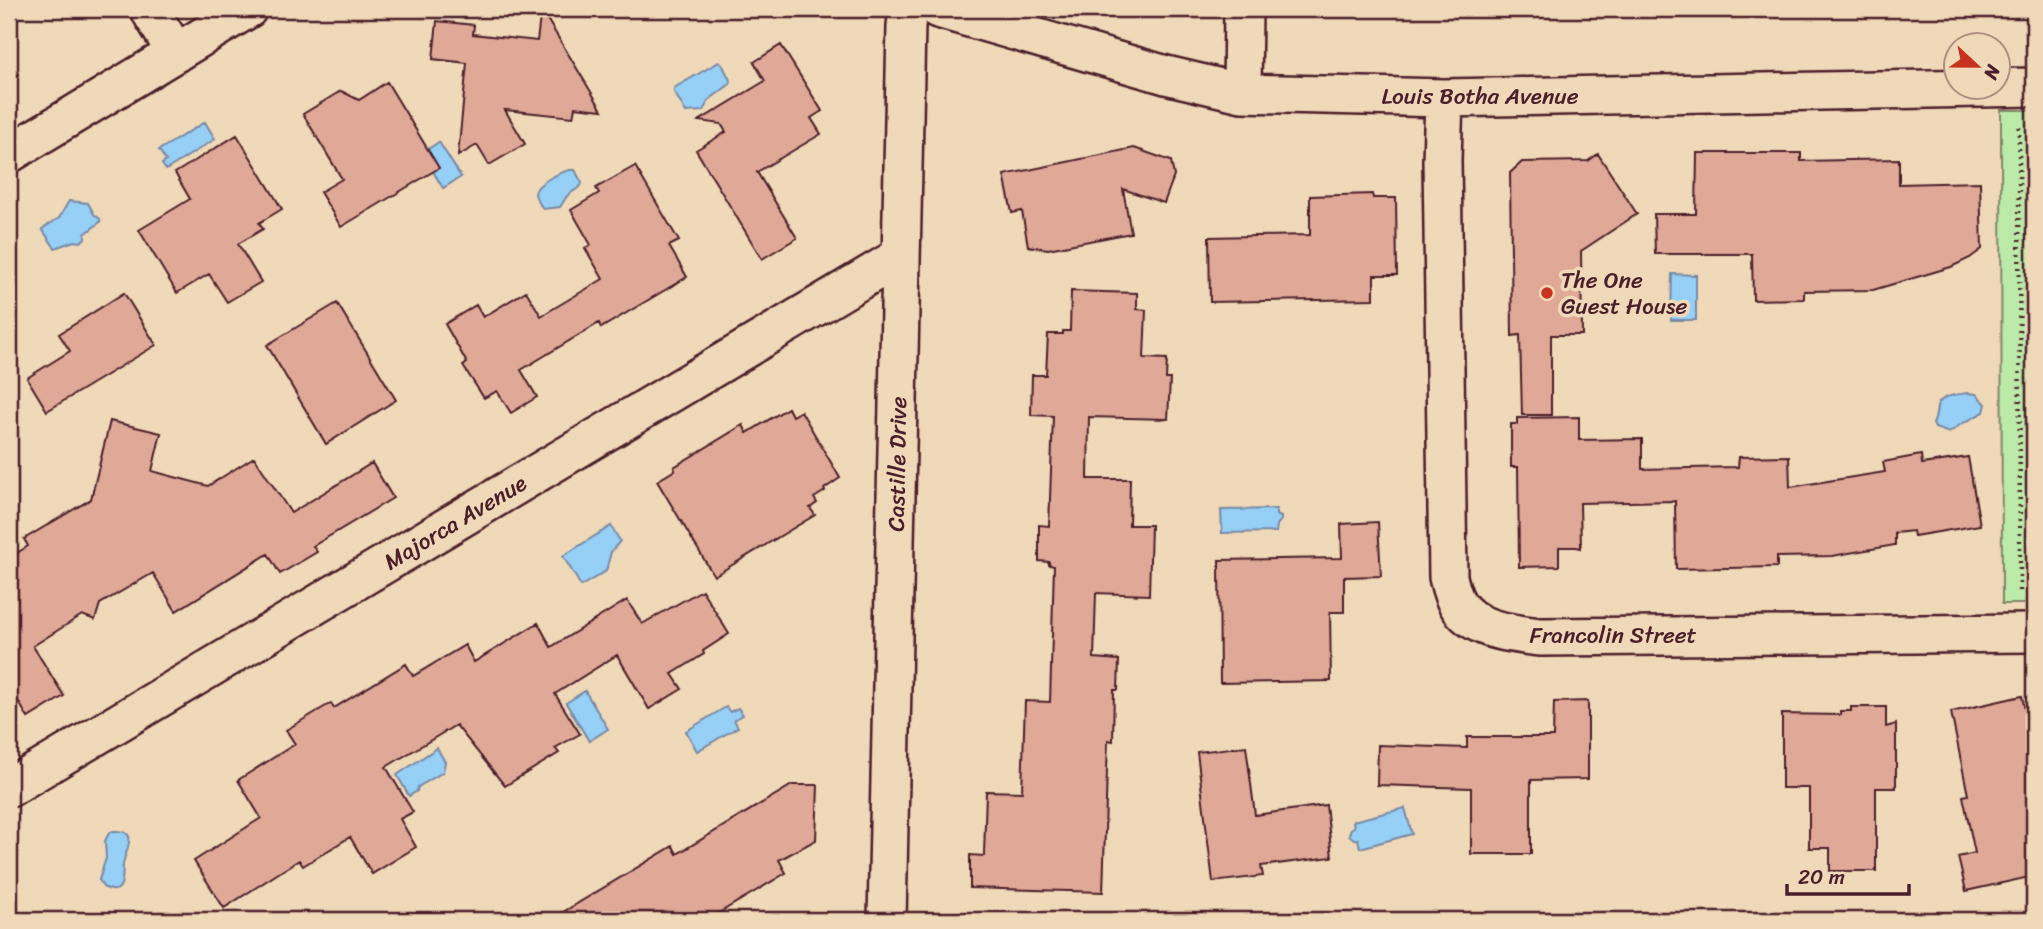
<svg xmlns="http://www.w3.org/2000/svg" width="2043" height="929" font-family="Sriracha,sans-serif">
<style>
.green{fill:#bceba9;stroke:#83856a;stroke-width:2}
.water{fill:#96d0f6;stroke:#7889a5;stroke-width:2}
.building{fill:#e0a997;stroke:#4a1f2b;stroke-width:2}
.lines{fill:none;stroke-linecap:round;stroke-linejoin:round}
.minor-casing{stroke:#4a1f2b;stroke-width:42}
.path{stroke:#4a1f2b;stroke-width:4.5;stroke-dasharray:2 5;stroke-linecap:butt}
.minor{stroke:#f0d9b8;stroke-width:37}
.poi-dot{fill:#c8321e;stroke:#f0d9b8;stroke-width:2.5}
.labels{text-anchor:middle;stroke-width:7;stroke-linejoin:round;paint-order:stroke}
.street-label{font-size:23px;fill:#4a1f2b;stroke:#f0d9b8}
.poi-label{font-size:23px;fill:#4a1f2b;stroke:#f0d9b8;text-anchor:start}
</style>
<rect width="100%" height="100%" fill="#f0d9b8"/>
<filter id="ink" filterUnits="userSpaceOnUse"><feTurbulence type="fractalNoise" baseFrequency=".0143" numOctaves="2"/><feDisplacementMap in="SourceGraphic" scale="14" xChannelSelector="R" yChannelSelector="G"/><feConvolveMatrix kernelMatrix="1 2 1 2 8 2 1 2 1" color-interpolation-filters="sRGB"/></filter>
<g filter="url(#ink)">
<path class="green" d="M 2001,110 L 2034,110 L 2034,604 L 2002,604 Z"/>
<path class="water" d="M 719,62 L 722,64 L 731,82 L 730,84 L 709,100 L 703,111 L 686,112 L 674,92 L 674,88 Z
M 205,122 L 215,139 L 166,170 L 162,164 L 166,161 L 159,150 Z
M 439,142 L 461,177 L 443,188 L 422,153 Z
M 570,170 L 575,170 L 582,183 L 581,186 L 567,196 L 560,207 L 543,209 C 541,205 535,198 535,193 C 536,183 561,172 570,170 Z
M 69,201 L 88,203 L 94,214 L 100,219 L 100,222 L 85,234 L 85,238 L 81,242 L 74,241 L 55,248 L 42,229 L 59,218 Z
M 1672,274 L 1696,275 L 1696,320 L 1671,320 Z
M 1967,393 L 1976,394 L 1986,404 L 1984,412 L 1961,424 L 1949,433 L 1935,428 L 1933,424 C 1936,418 1936,414 1937,407 C 1940,395 1956,395 1967,393 Z
M 1276,509 L 1276,515 L 1281,517 L 1281,520 L 1277,525 L 1276,532 L 1222,533 L 1221,510 Z
M 611,526 L 620,541 L 611,552 L 606,571 L 581,586 L 563,556 Z
M 585,691 L 608,729 L 589,741 L 566,703 Z
M 726,707 L 730,712 L 738,708 L 743,715 L 734,720 L 738,727 L 697,751 L 686,731 Z
M 437,748 L 445,762 L 443,772 L 418,787 L 417,791 L 409,796 L 397,775 Z
M 1405,808 L 1412,834 L 1360,848 L 1358,839 L 1354,839 L 1349,835 L 1351,828 L 1354,827 L 1353,821 Z
M 113,831 C 142,829 124,851 123,865 C 122,878 125,898 103,887 L 99,880 L 106,858 L 105,841 L 109,833 Z"/>
<path class="building" d="M 541,9 L 602,110 L 575,107 L 573,117 L 505,110 L 525,144 L 489,165 L 477,145 L 458,156 L 467,63 L 433,59 L 437,21 L 474,25 L 473,34 L 537,41 Z
M 781,45 L 822,111 L 811,118 L 821,134 L 757,172 L 797,238 L 762,259 L 696,150 L 726,132 L 721,124 L 699,121 L 765,81 L 754,62 Z
M 387,82 L 439,168 L 341,227 L 320,192 L 342,179 L 303,114 L 341,91 L 359,100 Z
M 237,135 L 282,209 L 259,223 L 263,229 L 238,244 L 261,282 L 227,302 L 209,274 L 177,293 L 139,230 L 190,199 L 175,173 Z
M 1134,148 L 1171,161 L 1174,176 L 1164,203 L 1123,189 L 1131,233 L 1048,249 L 1028,246 L 1022,211 L 1012,213 L 1004,175 Z
M 1697,153 L 1801,153 L 1801,161 L 1899,159 L 1899,184 L 1980,182 L 1982,249 L 1970,258 L 1951,267 L 1873,290 L 1804,291 L 1804,299 L 1753,300 L 1752,254 L 1655,254 L 1654,214 L 1696,214 Z
M 1598,154 L 1637,214 L 1581,251 L 1582,335 L 1551,335 L 1551,415 L 1522,415 L 1520,335 L 1512,336 L 1510,173 L 1522,162 L 1588,161 Z
M 635,166 L 679,241 L 669,246 L 687,277 L 601,328 L 599,323 L 521,370 L 537,397 L 511,413 L 497,391 L 484,398 L 463,366 L 467,363 L 445,324 L 476,305 L 483,317 L 526,291 L 541,316 L 603,279 L 585,248 L 591,245 L 571,210 L 599,193 L 596,188 Z
M 1372,194 L 1373,198 L 1396,198 L 1397,275 L 1374,275 L 1374,299 L 1210,302 L 1209,237 L 1310,235 L 1310,196 Z
M 1071,291 L 1137,293 L 1137,309 L 1146,310 L 1144,358 L 1167,359 L 1166,379 L 1170,379 L 1168,419 L 1089,417 L 1088,479 L 1130,479 L 1129,525 L 1151,525 L 1149,595 L 1096,593 L 1094,658 L 1119,660 L 1118,690 L 1114,690 L 1113,741 L 1108,740 L 1103,892 L 970,888 L 970,855 L 984,856 L 986,791 L 1022,792 L 1025,701 L 1050,702 L 1054,566 L 1049,565 L 1049,562 L 1039,561 L 1039,525 L 1049,526 L 1053,416 L 1031,415 L 1032,375 L 1046,375 L 1048,334 L 1063,334 L 1063,331 L 1070,331 Z
M 124,293 L 156,345 L 47,411 L 27,378 L 70,351 L 59,334 Z
M 337,303 L 396,400 L 326,444 L 267,345 Z
M 788,408 L 792,416 L 801,411 L 840,478 L 824,489 L 825,491 L 814,498 L 817,503 L 810,508 L 815,515 L 714,576 L 657,481 L 675,470 L 674,467 L 743,425 L 747,433 Z
M 1579,417 L 1579,440 L 1642,439 L 1642,469 L 1738,467 L 1739,457 L 1789,456 L 1790,487 L 1885,472 L 1883,462 L 1921,455 L 1922,464 L 1968,457 L 1980,525 L 1914,536 L 1913,531 L 1895,533 L 1895,545 L 1832,556 L 1777,557 L 1777,567 L 1676,569 L 1675,501 L 1580,503 L 1581,548 L 1576,547 L 1559,547 L 1559,566 L 1519,567 L 1518,467 L 1511,467 L 1511,424 L 1517,424 L 1517,418 Z
M 110,421 L 161,433 L 152,471 L 208,486 L 254,457 L 291,513 L 372,463 L 393,498 L 313,546 L 317,552 L 280,574 L 268,554 L 176,611 L 153,573 L 100,604 L 95,620 L 82,615 L 33,646 L 64,696 L 28,718 L 9,685 L 9,558 L 28,546 L 24,539 L 91,499 Z
M 1378,522 L 1381,576 L 1344,577 L 1344,612 L 1330,612 L 1331,681 L 1220,683 L 1219,560 L 1342,558 L 1341,524 Z
M 702,590 L 729,634 L 703,651 L 704,654 L 672,674 L 682,689 L 649,709 L 617,655 L 555,694 L 580,734 L 555,748 L 559,753 L 505,786 L 456,725 L 386,767 L 413,812 L 400,819 L 416,847 L 372,874 L 350,837 L 303,866 L 299,860 L 224,908 L 194,861 L 261,818 L 238,780 L 295,744 L 286,730 L 331,703 L 334,708 L 406,664 L 413,676 L 465,645 L 474,662 L 538,623 L 551,647 L 627,600 L 642,624 Z
M 2022,696 L 2027,720 L 2034,718 L 2034,876 L 1966,891 L 1958,857 L 1975,853 L 1963,796 L 1968,795 L 1951,712 Z
M 1588,701 L 1588,779 L 1531,780 L 1531,854 L 1471,854 L 1471,788 L 1377,785 L 1378,745 L 1467,748 L 1467,737 L 1553,737 L 1554,702 Z
M 1851,707 L 1886,707 L 1886,727 L 1896,724 L 1896,788 L 1876,788 L 1876,871 L 1830,871 L 1830,848 L 1809,848 L 1809,788 L 1782,788 L 1782,714 L 1840,715 L 1840,711 L 1851,711 Z
M 1246,746 L 1255,815 L 1326,805 L 1332,857 L 1261,866 L 1263,876 L 1213,882 L 1197,752 Z
M 792,785 L 818,785 L 816,840 L 779,860 L 786,873 L 707,920 L 550,920 L 673,846 L 677,854 Z"/>
<g class="lines">
<g class="minor-casing">
<path id="minor" d="M 149,9 L 176,53
M 938,9 L 1166,75 L 1242,93 L 1444,98 L 2034,87
M 1242,93 L 1243,9
M 1444,98 L 1442,160 L 1448,577 C 1450,585 1452,595 1457,603 C 1473,631 1511,633 1540,637 L 2034,633
M 9,154 L 248,9
M 9,788 L 901,256
M 887,920 L 906,26 L 908,9"/>
</g>
<path class="path" d="M 2019,127 L 2020,594"/>
<use href="#minor" class="minor"/>
</g>
</g>
<circle class="poi-dot" cx="1547" cy="293" r="7"/>
<g class="labels">
<g class="street-label">
<text x="1480" y="104">Louis Botha Avenue</text>
<text transform="translate(897 464) rotate(-89)" y="8">Castille Drive</text>
<text transform="translate(455 522) rotate(-31)" y="8">Majorca Avenue</text>
<text x="1613" y="643">Francolin Street</text>
</g>
<g class="poi-label">
<text x="1561" y="288">The One<tspan x="1561" dy="26">Guest House</tspan></text>
</g>
</g>
<rect width="2043" height="929" fill="none" stroke="#f0d9b8" stroke-width="35"/>
<rect x="18" y="18" width="2008" height="894" fill="none" stroke="#4a1f2b" stroke-width="2.5" filter="url(#ink)"/>
<g transform="translate(1977 66) rotate(112)"><circle r="33" fill="#f0d9b8" stroke="#ae8f80" stroke-width="2"/>
<path d="M0-5L12 26L0 18L-12 26Z" fill="#c8321e"/>
<text y="-10" font-size="19" font-weight="bold" text-anchor="middle" fill="#4a1f2b">N</text>
</g>
<path d="M1787 884v10h122v-10" fill="none" stroke="#4a1f2b" stroke-width="3.5"/>
<text x="1798" y="884" font-size="21" fill="#4a1f2b" stroke="#f0d9b8" stroke-width="5" paint-order="stroke">20 m</text>
</svg>
